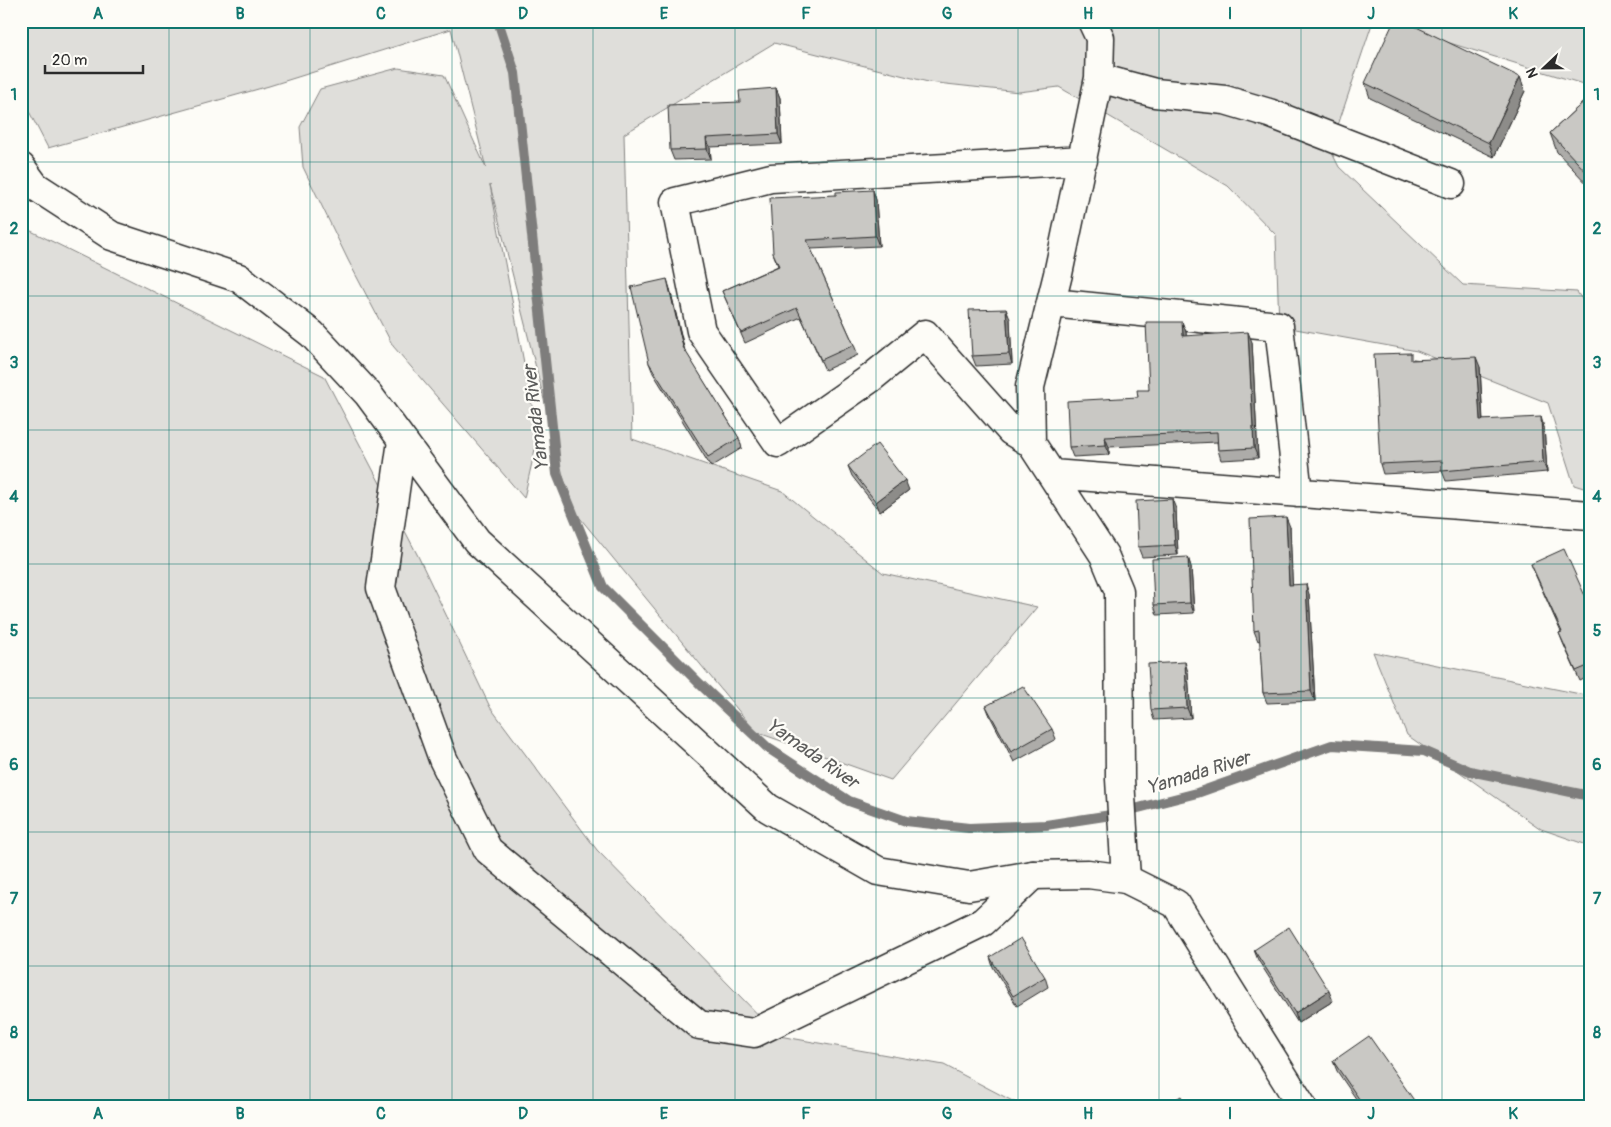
<svg xmlns="http://www.w3.org/2000/svg" width="1611" height="1127" font-family="Pangolin,sans-serif">
<style>
.green{fill:#dfdeda;stroke:#858482}
.lines{fill:none;stroke-linecap:round;stroke-linejoin:round}
.stream{stroke:#7e7d7b;stroke-width:10}
.minor-casing{stroke:#2b2b2b;stroke-width:31}
.tertiary-casing{stroke:#2b2b2b;stroke-width:31}
.minor{stroke:#fdfcf7;stroke-width:28}
.tertiary{stroke:#fdfcf7;stroke-width:28}
.wall{fill:#adaca9;stroke:#2b2b2b}
.shaded-wall{fill:#8d8c89;stroke:#2b2b2b}
.building{fill:#c9c8c4;stroke:#2b2b2b}
.grid{fill:none;stroke:#0f766e;stroke-width:1;stroke-opacity:0.55}
.labels{text-anchor:middle;stroke-width:4.5;stroke-linejoin:round;paint-order:stroke}
.water-label{font-size:19px;font-style:italic;fill:#5b5b5a;stroke:#fdfcf7}
.neatline{fill:none;stroke:#0f766e;stroke-width:2}
.grid-label{font-size:16px;text-anchor:middle;font-weight:bold;fill:#0f766e}
</style>
<rect width="100%" height="100%" fill="#fdfcf7"/>
<filter id="ink" filterUnits="userSpaceOnUse"><feTurbulence type="fractalNoise" baseFrequency=".02" numOctaves="2"/><feDisplacementMap in="SourceGraphic" scale="10" xChannelSelector="R" yChannelSelector="G"/><feConvolveMatrix kernelMatrix="1 2 1 2 8 2 1 2 1" color-interpolation-filters="sRGB"/></filter>
<g filter="url(#ink)">
<path class="green" d="M 21,21 L 1373,21 L 1330,149 L 1339,167 L 1463,285 L 1577,292 L 1590,311 L 1590,490 L 1574,485 L 1548,403 L 1417,351 L 1279,326 L 1276,235 L 1228,186 L 1059,87 L 1019,92 L 928,82 L 774,43 L 624,134 L 632,439 L 782,491 L 883,573 L 1037,607 L 891,780 L 756,732 L 571,507 L 490,185 L 538,436 L 524,498 L 393,346 L 348,260 L 303,167 L 300,127 L 320,89 L 398,68 L 444,75 L 486,168 L 451,29 L 269,86 L 48,148 L 21,96 Z
M 1378,21 L 1590,21 L 1590,72 L 1583,84 Z
M 21,218 L 29,230 L 324,376 L 418,556 L 490,707 L 597,850 L 779,1036 L 944,1065 L 1022,1106 L 21,1106 Z
M 1373,652 L 1590,696 L 1590,846 L 1541,829 L 1407,735 Z"/>
<g class="lines">
<path class="stream" d="M 498,21 L 515,73 L 557,474 L 603,587 L 700,684 L 768,748 L 849,801 L 906,821 L 969,828 L 1046,825 L 1111,815 L 1197,793 L 1332,745 L 1424,751 L 1470,771 L 1590,796"/>
<g class="minor-casing">
<path id="minor" d="M 1092,21 L 1100,38 L 1099,78 L 1058,274 L 1030,387 L 1031,443 L 1104,555 L 1119,591 L 1120,779 L 1126,879
M 1099,78 L 1155,93 L 1225,100 L 1269,113 L 1451,184
M 1052,303 L 1279,326 L 1298,493
M 402,441 L 381,588 L 443,759 L 488,850 L 699,1025 L 754,1033 L 983,922 L 1033,875
M 1031,443 L 1011,431 L 925,334 L 871,378 L 778,443 L 701,331 L 675,202 L 771,178 L 1083,160
M 1052,474 L 1590,515"/>
</g>
<g class="tertiary-casing">
<path id="tertiary" d="M 21,167 L 35,186 L 112,236 L 239,278 L 312,334 L 368,394 L 477,541 L 768,808 L 878,871 L 969,886 L 1033,875 L 1088,874 L 1126,879 L 1176,904 L 1302,1106"/>
</g>
<use href="#minor" class="minor"/>
<use href="#tertiary" class="tertiary"/>
</g>
<path class="wall" d="M 1520,77 L 1525,91 L 1494,157 L 1370,98 L 1365,83 Z
M 776,88 L 780,98 L 782,144 L 710,147 L 711,159 L 674,160 L 670,150 L 740,102 Z
M 1590,96 L 1590,187 L 1557,152 L 1550,133 Z
M 873,190 L 876,200 L 879,246 L 811,249 L 854,345 L 858,355 L 825,370 L 801,317 L 745,343 L 722,291 L 778,266 L 773,253 Z
M 670,289 L 685,351 L 739,438 L 742,448 L 711,467 L 653,373 L 649,363 Z
M 1010,319 L 1012,364 L 976,366 L 972,356 Z
M 1182,322 L 1186,332 L 1186,336 L 1252,342 L 1258,458 L 1221,460 L 1218,450 L 1217,442 L 1109,447 L 1109,455 L 1073,457 L 1069,447 L 1138,397 L 1149,390 Z
M 1413,359 L 1480,367 L 1483,420 L 1544,427 L 1547,472 L 1446,481 L 1442,471 L 1383,474 L 1380,464 Z
M 848,466 L 909,490 L 880,512 L 852,476 Z
M 1176,509 L 1178,555 L 1142,557 L 1138,547 Z
M 1290,527 L 1292,585 L 1309,594 L 1315,701 L 1267,703 L 1263,693 L 1260,640 L 1258,641 L 1254,631 Z
M 1188,557 L 1191,567 L 1194,613 L 1157,615 L 1154,605 Z
M 1531,564 L 1590,607 L 1590,676 L 1580,681 L 1563,643 L 1559,633 L 1561,632 L 1535,574 Z
M 1188,672 L 1191,718 L 1154,720 L 1151,710 Z
M 986,706 L 1052,729 L 1056,739 L 1014,762 L 990,716 Z
M 1254,950 L 1333,1001 L 1298,1023 L 1258,960 Z
M 990,957 L 1045,977 L 1048,987 L 1017,1006 L 993,967 Z
M 1333,1061 L 1418,1106 L 1361,1106 L 1337,1071 Z"/>
<path class="shaded-wall" d="M 1520,77 L 1525,91 L 1494,157 L 1489,143 Z
M 776,88 L 780,98 L 782,144 L 778,134 Z
M 706,138 L 710,147 L 711,159 L 707,149 Z
M 873,190 L 876,200 L 879,246 L 875,236 Z
M 667,279 L 670,289 L 686,357 L 683,347 Z
M 1006,309 L 1010,319 L 1012,364 L 1009,354 Z
M 1182,322 L 1186,332 L 1187,346 L 1183,336 Z
M 1248,332 L 1252,342 L 1258,458 L 1254,448 Z
M 1476,357 L 1480,367 L 1483,430 L 1480,420 Z
M 1541,417 L 1544,427 L 1547,472 L 1543,462 Z
M 1105,437 L 1109,447 L 1109,455 L 1106,445 Z
M 905,480 L 909,490 L 880,512 L 876,502 Z
M 1172,499 L 1176,509 L 1178,555 L 1175,545 Z
M 1286,517 L 1290,527 L 1293,595 L 1289,585 Z
M 1188,557 L 1191,567 L 1194,613 L 1190,603 Z
M 1306,584 L 1309,594 L 1315,701 L 1311,691 Z
M 1185,662 L 1188,672 L 1191,718 L 1187,708 Z
M 1329,991 L 1333,1001 L 1298,1023 L 1295,1013 Z"/>
<path class="building" d="M 1394,21 L 1404,21 L 1520,77 L 1489,143 L 1365,83 Z
M 776,88 L 778,134 L 706,138 L 707,149 L 670,150 L 668,105 L 740,102 L 739,91 Z
M 1590,96 L 1590,176 L 1550,133 Z
M 873,190 L 875,236 L 807,240 L 854,345 L 821,360 L 797,308 L 741,333 L 722,291 L 779,266 L 773,253 L 770,198 L 836,195 L 836,192 Z
M 667,279 L 683,347 L 739,438 L 708,457 L 649,363 L 631,287 Z
M 1006,309 L 1009,354 L 972,356 L 969,310 Z
M 1146,322 L 1182,322 L 1183,336 L 1248,332 L 1254,448 L 1218,450 L 1217,432 L 1105,437 L 1106,445 L 1069,447 L 1067,401 L 1138,397 L 1137,390 L 1149,390 Z
M 1411,353 L 1411,360 L 1476,357 L 1480,420 L 1541,417 L 1543,462 L 1442,471 L 1442,461 L 1380,464 L 1374,354 Z
M 877,444 L 905,480 L 876,502 L 848,466 Z
M 1172,499 L 1175,545 L 1138,547 L 1136,501 Z
M 1286,517 L 1289,585 L 1306,584 L 1311,691 L 1263,693 L 1259,630 L 1254,631 L 1250,519 Z
M 1564,549 L 1590,607 L 1590,665 L 1576,671 L 1559,633 L 1562,632 L 1531,564 Z
M 1188,557 L 1190,603 L 1154,605 L 1152,559 Z
M 1185,662 L 1187,708 L 1151,710 L 1148,664 Z
M 1023,686 L 1052,729 L 1011,752 L 986,706 Z
M 1289,927 L 1329,991 L 1295,1013 L 1254,950 Z
M 1021,938 L 1045,977 L 1013,996 L 990,957 Z
M 1369,1036 L 1418,1106 L 1364,1106 L 1333,1061 Z
M 1181,1096 L 1187,1106 L 1164,1106 Z"/>
</g>
<path class="grid" d="M 169,21 L 169,1106M 310,21 L 310,1106M 452,21 L 452,1106M 593,21 L 593,1106M 735,21 L 735,1106M 876,21 L 876,1106M 1018,21 L 1018,1106M 1159,21 L 1159,1106M 1301,21 L 1301,1106M 1442,21 L 1442,1106M 21,162 L 1590,162M 21,296 L 1590,296M 21,430 L 1590,430M 21,564 L 1590,564M 21,698 L 1590,698M 21,832 L 1590,832M 21,966 L 1590,966"/>
<g class="labels">
<g class="water-label">
<text transform="translate(535 418) rotate(-97)" y="7">Yamada River</text>
<text transform="translate(813 753) rotate(35)" y="7">Yamada River</text>
<text transform="translate(1198 772) rotate(-17)" y="7">Yamada River</text>
</g>
</g>
<rect width="1611" height="1127" fill="none" stroke="#fdfcf7" stroke-width="55"/>
<g transform="translate(1544 68) rotate(248)" stroke="#fdfcf7" stroke-width="4" paint-order="stroke">
<path d="M0-4L9 19L0 12L-9 19Z" fill="#2b2b2b"/>
<text y="-8" font-size="14" font-weight="bold" text-anchor="middle" fill="#2b2b2b">N</text>
</g>
<path d="M45 65v8h98v-8" fill="none" stroke="#2b2b2b" stroke-width="2.5"/>
<text x="52" y="65" font-size="15" fill="#2b2b2b" stroke="#fdfcf7" stroke-width="4" paint-order="stroke">20 m</text>
<rect x="28" y="28" width="1556" height="1072" class="neatline"/>
<g class="grid-label">
<text x="98" y="19">A</text>
<text x="240" y="19">B</text>
<text x="381" y="19">C</text>
<text x="523" y="19">D</text>
<text x="664" y="19">E</text>
<text x="806" y="19">F</text>
<text x="947" y="19">G</text>
<text x="1088" y="19">H</text>
<text x="1230" y="19">I</text>
<text x="1371" y="19">J</text>
<text x="1513" y="19">K</text>
<text x="14" y="100">1</text>
<text x="1597" y="100">1</text>
<text x="14" y="234">2</text>
<text x="1597" y="234">2</text>
<text x="14" y="368">3</text>
<text x="1597" y="368">3</text>
<text x="14" y="502">4</text>
<text x="1597" y="502">4</text>
<text x="14" y="636">5</text>
<text x="1597" y="636">5</text>
<text x="14" y="770">6</text>
<text x="1597" y="770">6</text>
<text x="14" y="904">7</text>
<text x="1597" y="904">7</text>
<text x="14" y="1038">8</text>
<text x="1597" y="1038">8</text>
<text x="98" y="1119">A</text>
<text x="240" y="1119">B</text>
<text x="381" y="1119">C</text>
<text x="523" y="1119">D</text>
<text x="664" y="1119">E</text>
<text x="806" y="1119">F</text>
<text x="947" y="1119">G</text>
<text x="1088" y="1119">H</text>
<text x="1230" y="1119">I</text>
<text x="1371" y="1119">J</text>
<text x="1513" y="1119">K</text>
</g>
</svg>
